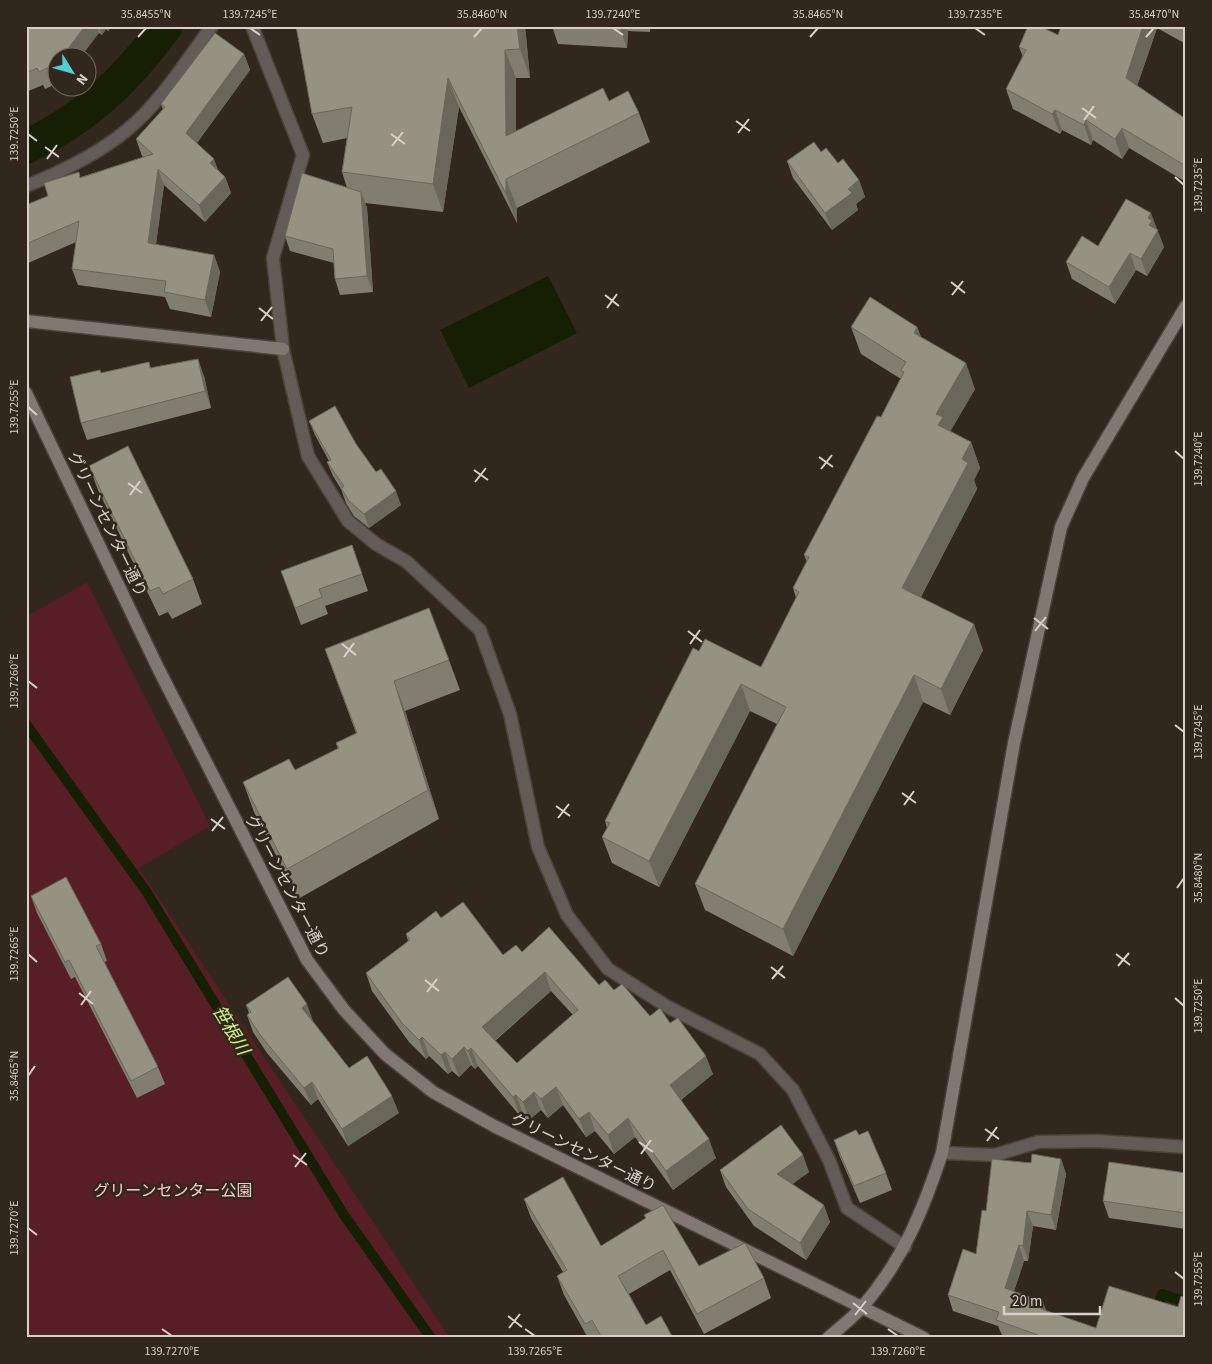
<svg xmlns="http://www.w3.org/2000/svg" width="1212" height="1364" font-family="'Source Sans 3','Noto Sans JP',sans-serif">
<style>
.green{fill:#581e25}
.water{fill:#161e03}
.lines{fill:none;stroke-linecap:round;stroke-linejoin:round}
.stream{stroke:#161e03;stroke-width:10}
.canal{stroke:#161e03;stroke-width:34}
.street-casing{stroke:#4c4238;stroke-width:15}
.secondary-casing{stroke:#4c4238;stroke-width:15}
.street{stroke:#635b58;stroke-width:12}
.secondary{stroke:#837772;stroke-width:12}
.wall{fill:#817e6f;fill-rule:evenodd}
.shaded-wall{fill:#69665a}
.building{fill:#969281;stroke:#69665a;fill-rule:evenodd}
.ticks{fill:none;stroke:#d8d1ca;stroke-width:2}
.labels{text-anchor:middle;stroke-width:5;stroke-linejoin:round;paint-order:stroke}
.street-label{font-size:16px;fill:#d8d1ca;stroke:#31271c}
.park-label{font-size:16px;fill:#fcc7c9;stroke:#31271c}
.water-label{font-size:18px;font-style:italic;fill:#d0f37e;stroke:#31271c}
.neatline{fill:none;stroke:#d8d1ca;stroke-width:2}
.ticks-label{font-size:12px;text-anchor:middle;fill:#d8d1ca}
</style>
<rect width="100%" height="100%" fill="#31271c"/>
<path class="green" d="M 87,582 L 210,826 L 139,868 L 450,1338 L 26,1338 L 26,617 Z"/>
<path class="water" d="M 548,276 L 577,333 L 469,388 L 440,330 Z"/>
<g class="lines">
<path class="stream" d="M 26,724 L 146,891 L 344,1215 L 431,1338
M 1149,1338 L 1162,1294 L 1186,1302"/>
<path class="canal" d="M 26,147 C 87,118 126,80 166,26"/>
<g class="street-casing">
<path id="street" d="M 252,26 L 303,155 L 273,258 L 283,349 L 308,456 L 348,521 L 376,544 L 407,562 L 480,630 L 510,714 L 538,847 L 567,915 L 608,969 L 668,1007 L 760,1054 L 793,1090 L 829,1160 L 847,1208 L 905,1247
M 26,186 C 61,172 97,155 127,130 C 161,102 186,61 212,26
M 942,1153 L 995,1155 L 1038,1142 L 1097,1141 L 1186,1147"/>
</g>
<g class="secondary-casing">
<path id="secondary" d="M 26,321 L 283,349
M 26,393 L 158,668 L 307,960 L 344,1010 L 385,1054 L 433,1092 L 494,1126 L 924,1338
M 828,1338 C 840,1327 853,1318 863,1306 C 903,1260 923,1210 942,1153 L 1014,743 L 1061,527 L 1083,478 L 1186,306"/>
</g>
<use href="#street" class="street"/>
<use href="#secondary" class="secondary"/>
</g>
<path class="wall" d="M 26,26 L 112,26 L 108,31 L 106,29 L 102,35 L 99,33 L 58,58 L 58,83 L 45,89 L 43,85 L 26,92 Z
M 296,26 L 525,26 L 530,78 L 516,78 L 516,131 L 609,101 L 639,113 L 650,142 L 517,208 L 517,223 L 459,107 L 443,212 L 365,203 L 367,208 L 373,292 L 340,295 L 335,279 L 334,263 L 290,251 L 285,236 L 347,188 L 342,172 L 347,138 L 323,143 L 312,114 Z
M 552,26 L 650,26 L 650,32 L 628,31 L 627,48 L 558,44 Z
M 1061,26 L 1186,26 L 1186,44 L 1157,28 L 1137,86 L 1183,117 L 1186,112 L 1186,182 L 1129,148 L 1122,159 L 1093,140 L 1091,145 L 1062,130 L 1060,134 L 1013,109 L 1006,89 L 1023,57 L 1019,47 L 1058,35 Z
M 244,54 L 250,70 L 197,143 L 218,170 L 225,177 L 231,193 L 205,222 L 164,185 L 156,244 L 214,255 L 220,272 L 211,317 L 170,309 L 165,297 L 78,285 L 72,269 L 76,242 L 26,264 L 26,205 L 48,196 L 81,177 L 143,157 L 142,156 L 136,139 L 163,110 L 161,104 Z
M 821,152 L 859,180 L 865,197 L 856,204 L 858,210 L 832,230 L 793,178 L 787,161 Z
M 1157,230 L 1164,247 L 1147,276 L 1136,270 L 1115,304 L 1072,279 L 1066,262 L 1098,246 Z
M 851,327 L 917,327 L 921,337 L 975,389 L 950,431 L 971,442 L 980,468 L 974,480 L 977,489 L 921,597 L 983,650 L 950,715 L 923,702 L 793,956 L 705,910 L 695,884 L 777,724 L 750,711 L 659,887 L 612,863 L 602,837 L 607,828 L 605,821 L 699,651 L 761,667 L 796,598 L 793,588 L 807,562 L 804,555 L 881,417 L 901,379 L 861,354 Z
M 149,362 L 151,368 L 204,376 L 211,408 L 87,440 L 81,423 L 100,370 L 101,373 Z
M 309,421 L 356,444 L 376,472 L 401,505 L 369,528 L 354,516 L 346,503 L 341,489 L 333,476 L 327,462 L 329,461 L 315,435 Z
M 89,466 L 193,579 L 202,604 L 172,619 L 168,612 L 159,616 L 98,490 Z
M 352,545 L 368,591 L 325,606 L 328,614 L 301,625 L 281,571 Z
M 325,649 L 449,660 L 460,690 L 405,711 L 439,819 L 298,899 L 254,812 L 243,782 L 295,770 L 338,749 L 336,743 L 356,733 Z
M 31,896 L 101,944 L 107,961 L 104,962 L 158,1067 L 165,1084 L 137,1098 L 75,977 L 71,979 L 37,913 Z
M 441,918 L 503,955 L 522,952 L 599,985 L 614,990 L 650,1016 L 670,1023 L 713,1074 L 681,1100 L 716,1158 L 673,1190 L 635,1137 L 614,1154 L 595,1131 L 586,1137 L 563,1105 L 548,1118 L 541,1110 L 529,1120 L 523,1113 L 520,1116 L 478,1066 L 475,1069 L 471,1065 L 459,1077 L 452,1071 L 448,1074 L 429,1056 L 426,1059 L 409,1042 L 372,991 L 366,973 L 408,941 L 406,934 ZM 551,991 L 573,1015 L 517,1063 L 495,1041 Z
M 246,1005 L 313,1021 L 349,1068 L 399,1113 L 348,1146 L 318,1099 L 311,1105 L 267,1053 L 253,1032 L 247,1015 L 249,1013 Z
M 859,1135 L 886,1173 L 892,1190 L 860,1203 L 840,1157 L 834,1140 Z
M 1061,1159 L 1066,1174 L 1056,1230 L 1033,1226 L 1028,1261 L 1024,1261 L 1014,1291 L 1047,1311 L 1096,1328 L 1186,1338 L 1009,1338 L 1002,1335 L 998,1326 L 953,1311 L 948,1295 L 976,1254 L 986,1211 L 1031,1163 Z
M 720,1170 L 809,1172 L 792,1184 L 830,1222 L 806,1260 L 754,1226 L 726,1187 Z
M 1186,1173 L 1186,1229 L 1109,1218 L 1103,1201 Z
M 524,1199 L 601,1246 L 646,1219 L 644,1215 L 699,1266 L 764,1278 L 771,1298 L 704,1334 L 670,1270 L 629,1294 L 646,1325 L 673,1338 L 588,1338 L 564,1295 L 557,1276 L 563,1272 L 531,1218 Z"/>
<path class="shaded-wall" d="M 85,26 L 97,26 L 99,33 L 80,58 L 61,58 Z
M 98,26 L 105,26 L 106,29 L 102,35 Z
M 107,26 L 112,26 L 108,31 Z
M 517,26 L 525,26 L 530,78 L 520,49 Z
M 619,26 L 626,26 L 628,31 L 627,48 Z
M 1143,26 L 1156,26 L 1157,28 L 1133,98 L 1126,78 Z
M 505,50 L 516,78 L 516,165 L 506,136 Z
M 244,54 L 250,70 L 192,149 L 186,133 Z
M 58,61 L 58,70 L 55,64 Z
M 448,78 L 459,107 L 443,212 L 433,184 Z
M 1055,110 L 1062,130 L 1060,134 L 1052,114 Z
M 1086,120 L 1093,140 L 1091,145 L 1084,125 Z
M 1122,128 L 1129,148 L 1122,159 L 1115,139 Z
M 214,159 L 220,175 L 210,163 Z
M 158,169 L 164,185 L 154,259 L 148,243 Z
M 225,177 L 231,193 L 205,222 L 199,205 Z
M 506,179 L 517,208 L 517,223 L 506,194 Z
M 859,180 L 865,197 L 856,204 L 858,210 L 832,230 L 825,213 L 848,189 Z
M 361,192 L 367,208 L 373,292 L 367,276 Z
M 1151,213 L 1164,247 L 1147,276 L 1141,259 L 1149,225 L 1148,218 Z
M 1130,253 L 1136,270 L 1115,304 L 1109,287 Z
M 214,255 L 220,272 L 211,317 L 205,300 Z
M 917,327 L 927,354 L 914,333 Z
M 198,359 L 204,376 L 211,408 L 205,391 Z
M 966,363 L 975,389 L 949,434 L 938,425 L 936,414 Z
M 971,442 L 980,468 L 974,480 L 977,489 L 912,614 L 902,588 L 962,459 Z
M 396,491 L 401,505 L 369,528 L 364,514 Z
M 974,624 L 983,650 L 950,715 L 941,689 Z
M 914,675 L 923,702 L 793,956 L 783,929 Z
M 394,681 L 405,711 L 439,819 L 428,790 Z
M 741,684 L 750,711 L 659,887 L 649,861 Z
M 545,972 L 551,991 L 488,1046 L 482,1027 Z
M 307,1004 L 313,1021 L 308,1025 L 302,1008 Z
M 422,1037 L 429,1056 L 426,1059 L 419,1040 Z
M 464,1047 L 471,1065 L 459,1077 L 452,1059 Z
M 471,1048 L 478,1066 L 475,1069 L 468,1051 Z
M 445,1052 L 452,1071 L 448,1074 L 441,1055 Z
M 706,1056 L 713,1074 L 676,1104 L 670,1085 Z
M 312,1082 L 318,1099 L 311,1105 L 304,1088 Z
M 556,1087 L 563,1105 L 548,1118 L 541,1099 Z
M 534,1092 L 541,1110 L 529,1120 L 523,1102 Z
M 516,1095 L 523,1113 L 520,1116 L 513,1097 Z
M 392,1096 L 399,1113 L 348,1146 L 342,1129 Z
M 589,1112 L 595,1131 L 586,1137 L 579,1119 Z
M 628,1118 L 635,1137 L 614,1154 L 608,1135 Z
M 709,1139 L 716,1158 L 673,1190 L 666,1171 Z
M 803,1155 L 809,1172 L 783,1191 L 777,1174 Z
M 1061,1159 L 1066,1174 L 1056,1230 L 1051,1215 Z
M 824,1205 L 830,1222 L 806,1260 L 800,1243 Z
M 1027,1211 L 1033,1226 L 1028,1261 L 1023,1246 Z
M 1019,1245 L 1024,1261 L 1010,1303 L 1005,1288 Z
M 1043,1302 L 1049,1318 L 1041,1309 Z"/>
<path class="building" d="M 26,26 L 85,26 L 61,58 L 58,58 L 58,61 L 55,64 L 39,72 L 37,68 L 26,73 Z
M 296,26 L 517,26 L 520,49 L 505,50 L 506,136 L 603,88 L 609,101 L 628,91 L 639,113 L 506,179 L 506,194 L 448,78 L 433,184 L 342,172 L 352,107 L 312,114 Z
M 1028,26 L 1040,26 L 1058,35 L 1061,26 L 1143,26 L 1126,78 L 1183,117 L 1186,112 L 1186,166 L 1122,128 L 1115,139 L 1086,120 L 1084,125 L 1055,110 L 1052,114 L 1006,89 L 1026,50 L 1019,47 Z
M 215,33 L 244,54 L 186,133 L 214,159 L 210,163 L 225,177 L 199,205 L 158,169 L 148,243 L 214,255 L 205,300 L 164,292 L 166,281 L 72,269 L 79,221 L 26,244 L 26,205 L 48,196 L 44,183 L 79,172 L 80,178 L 153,154 L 136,139 L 165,107 L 161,104 Z
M 814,142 L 821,152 L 826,148 L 838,163 L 843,159 L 859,180 L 848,189 L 852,193 L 825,213 L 787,161 Z
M 302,173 L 361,192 L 367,276 L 335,279 L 333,249 L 285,236 Z
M 1126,199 L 1151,213 L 1148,218 L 1152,221 L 1149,225 L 1158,230 L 1141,259 L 1130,253 L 1109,287 L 1066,262 L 1082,236 L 1098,246 Z
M 870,297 L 917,327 L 914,333 L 966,363 L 936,414 L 943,417 L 938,425 L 971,442 L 962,459 L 968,463 L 902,588 L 974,624 L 941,689 L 914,675 L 783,929 L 695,884 L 786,707 L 741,684 L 649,861 L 602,837 L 610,823 L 605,821 L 693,648 L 699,651 L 705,639 L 761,667 L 799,592 L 793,588 L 809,557 L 804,555 L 877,416 L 881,417 L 904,372 L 901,370 L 906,362 L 851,327 Z
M 198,359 L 205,391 L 81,423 L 70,377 L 100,370 L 101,373 L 149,362 L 150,368 Z
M 335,406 L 356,444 L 376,472 L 381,469 L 396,491 L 364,514 L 349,501 L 341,488 L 344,486 L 327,462 L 331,460 L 309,421 Z
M 128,446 L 193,579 L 163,594 L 159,587 L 150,591 L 89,466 Z
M 352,545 L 362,574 L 319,589 L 322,597 L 295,608 L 281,571 Z
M 429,608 L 449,660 L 394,681 L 428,790 L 287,869 L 243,782 L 289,759 L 295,770 L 339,748 L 336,743 L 357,733 L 325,649 Z
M 66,877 L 101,944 L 96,946 L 158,1067 L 131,1081 L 69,960 L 65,962 L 31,896 Z
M 463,902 L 503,955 L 516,945 L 522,952 L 549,927 L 599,985 L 605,980 L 614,990 L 622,984 L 650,1016 L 660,1008 L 670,1023 L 678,1018 L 706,1056 L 670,1085 L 709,1139 L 666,1171 L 628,1118 L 608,1135 L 589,1112 L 579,1119 L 556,1087 L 541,1099 L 534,1092 L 523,1102 L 516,1095 L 513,1097 L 471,1048 L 468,1051 L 464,1047 L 452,1059 L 445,1052 L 441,1055 L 422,1037 L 419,1040 L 402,1023 L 366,973 L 410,940 L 406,934 L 436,911 L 441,918 ZM 545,972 L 578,1010 L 517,1063 L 482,1027 Z
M 288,977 L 307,1004 L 302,1008 L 349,1068 L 367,1056 L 392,1096 L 342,1129 L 312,1082 L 304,1088 L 261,1036 L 247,1015 L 251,1012 L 246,1005 Z
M 781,1125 L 803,1155 L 777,1174 L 824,1205 L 800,1243 L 748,1209 L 720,1170 Z
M 856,1130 L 859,1135 L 868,1131 L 886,1173 L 854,1186 L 834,1140 Z
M 1032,1154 L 1061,1159 L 1051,1215 L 1027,1211 L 1023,1246 L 1019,1245 L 1005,1288 L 1043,1302 L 1041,1309 L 1096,1328 L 1109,1286 L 1178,1307 L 1181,1296 L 1186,1298 L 1186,1338 L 1037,1338 L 1038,1335 L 996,1320 L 999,1312 L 948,1295 L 963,1249 L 976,1254 L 982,1210 L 986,1211 L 992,1159 L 1031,1163 Z
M 1109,1162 L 1186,1173 L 1186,1216 L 1185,1216 L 1185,1213 L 1103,1201 Z
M 563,1177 L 601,1246 L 646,1218 L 644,1215 L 663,1205 L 699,1266 L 745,1243 L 764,1278 L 697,1314 L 663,1250 L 618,1276 L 646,1325 L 661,1316 L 673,1338 L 602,1338 L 592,1320 L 585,1324 L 557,1276 L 567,1270 L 524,1199 Z"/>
<path class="ticks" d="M 250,28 L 260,35M 613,28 L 623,35M 975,28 L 985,35M 138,37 L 146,28M 474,37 L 482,28M 810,37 L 818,28M 1146,37 L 1154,28M 1082,108 L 1096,118M 1084,120 L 1094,106M 736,121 L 750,131M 738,133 L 749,119M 28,134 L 37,141M 391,134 L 405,144M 392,146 L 403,132M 45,147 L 59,157M 47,159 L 57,145M 1175,177 L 1184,185M 951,282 L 965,293M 605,295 L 619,306M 952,295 L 963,281M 259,308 L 273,319M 607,308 L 617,294M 261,321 L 272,307M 28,407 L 37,415M 1175,451 L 1184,459M 819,457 L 833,467M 821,469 L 832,455M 474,470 L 488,480M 475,482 L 486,468M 128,483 L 142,493M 130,495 L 140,481M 1034,618 L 1048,629M 688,631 L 702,642M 1035,631 L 1046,617M 342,644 L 356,655M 690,644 L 700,630M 344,657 L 354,643M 28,681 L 37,688M 1175,725 L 1184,732M 902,793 L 916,803M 904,805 L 914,791M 556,806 L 570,816M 558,818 L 569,804M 211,819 L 225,829M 212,831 L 223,817M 1177,888 L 1184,878M 28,954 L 37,962M 1116,954 L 1130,965M 1118,966 L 1129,953M 771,967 L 785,978M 772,979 L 783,966M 425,980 L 439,991M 427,992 L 437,979M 79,993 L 93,1004M 1175,998 L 1184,1006M 81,1005 L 91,991M 28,1076 L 35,1066M 985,1129 L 999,1139M 987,1141 L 997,1127M 639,1142 L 653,1152M 641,1154 L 651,1140M 293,1155 L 307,1165M 295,1167 L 306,1153M 28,1228 L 37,1235M 1175,1272 L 1184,1279M 853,1303 L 867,1314M 855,1315 L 866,1301M 508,1316 L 522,1327M 509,1328 L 520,1314M 162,1329 L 172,1336M 525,1329 L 535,1336M 888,1329 L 898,1336"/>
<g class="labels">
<g class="street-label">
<text transform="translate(108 524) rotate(64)" y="6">グリーンセンター通り</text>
<text transform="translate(288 886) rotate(62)" y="6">グリーンセンター通り</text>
<text transform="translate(584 1152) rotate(26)" y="6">グリーンセンター通り</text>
</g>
<g class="park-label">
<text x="173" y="1196">グリーンセンター公園</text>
</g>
<g class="water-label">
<text transform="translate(231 1030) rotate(59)" y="6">笹根川</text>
</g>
</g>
<rect width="1212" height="1364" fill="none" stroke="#31271c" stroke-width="55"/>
<g transform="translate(72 72) rotate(127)"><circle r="24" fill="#31271c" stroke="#746b62"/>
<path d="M0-4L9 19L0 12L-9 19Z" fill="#52ccd6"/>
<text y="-8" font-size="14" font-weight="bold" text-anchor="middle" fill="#d8d1ca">N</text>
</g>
<path d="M1004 1306v8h96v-8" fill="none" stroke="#d8d1ca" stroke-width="2.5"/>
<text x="1012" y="1306" font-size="15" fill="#d8d1ca" stroke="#31271c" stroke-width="4" paint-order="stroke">20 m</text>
<rect x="28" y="28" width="1156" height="1308" class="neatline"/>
<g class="ticks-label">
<text x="146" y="18">35.8455°N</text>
<text x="250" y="18">139.7245°E</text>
<text x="482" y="18">35.8460°N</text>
<text x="613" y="18">139.7240°E</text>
<text x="818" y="18">35.8465°N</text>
<text x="975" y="18">139.7235°E</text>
<text x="1154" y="18">35.8470°N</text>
<text transform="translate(14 134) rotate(-90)" y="4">139.7250°E</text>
<text transform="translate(1198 185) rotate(-90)" y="4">139.7235°E</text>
<text transform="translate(14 407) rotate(-90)" y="4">139.7255°E</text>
<text transform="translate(1198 459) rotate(-90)" y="4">139.7240°E</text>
<text transform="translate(14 681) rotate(-90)" y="4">139.7260°E</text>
<text transform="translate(1198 732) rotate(-90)" y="4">139.7245°E</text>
<text transform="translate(1198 878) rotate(-90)" y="4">35.8480°N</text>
<text transform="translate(14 954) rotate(-90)" y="4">139.7265°E</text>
<text transform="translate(1198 1006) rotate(-90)" y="4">139.7250°E</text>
<text transform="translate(14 1076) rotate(-90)" y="4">35.8465°N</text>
<text transform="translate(14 1228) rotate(-90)" y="4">139.7270°E</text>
<text transform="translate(1198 1279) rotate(-90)" y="4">139.7255°E</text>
<text x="172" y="1355">139.7270°E</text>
<text x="535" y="1355">139.7265°E</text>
<text x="898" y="1355">139.7260°E</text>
</g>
</svg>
